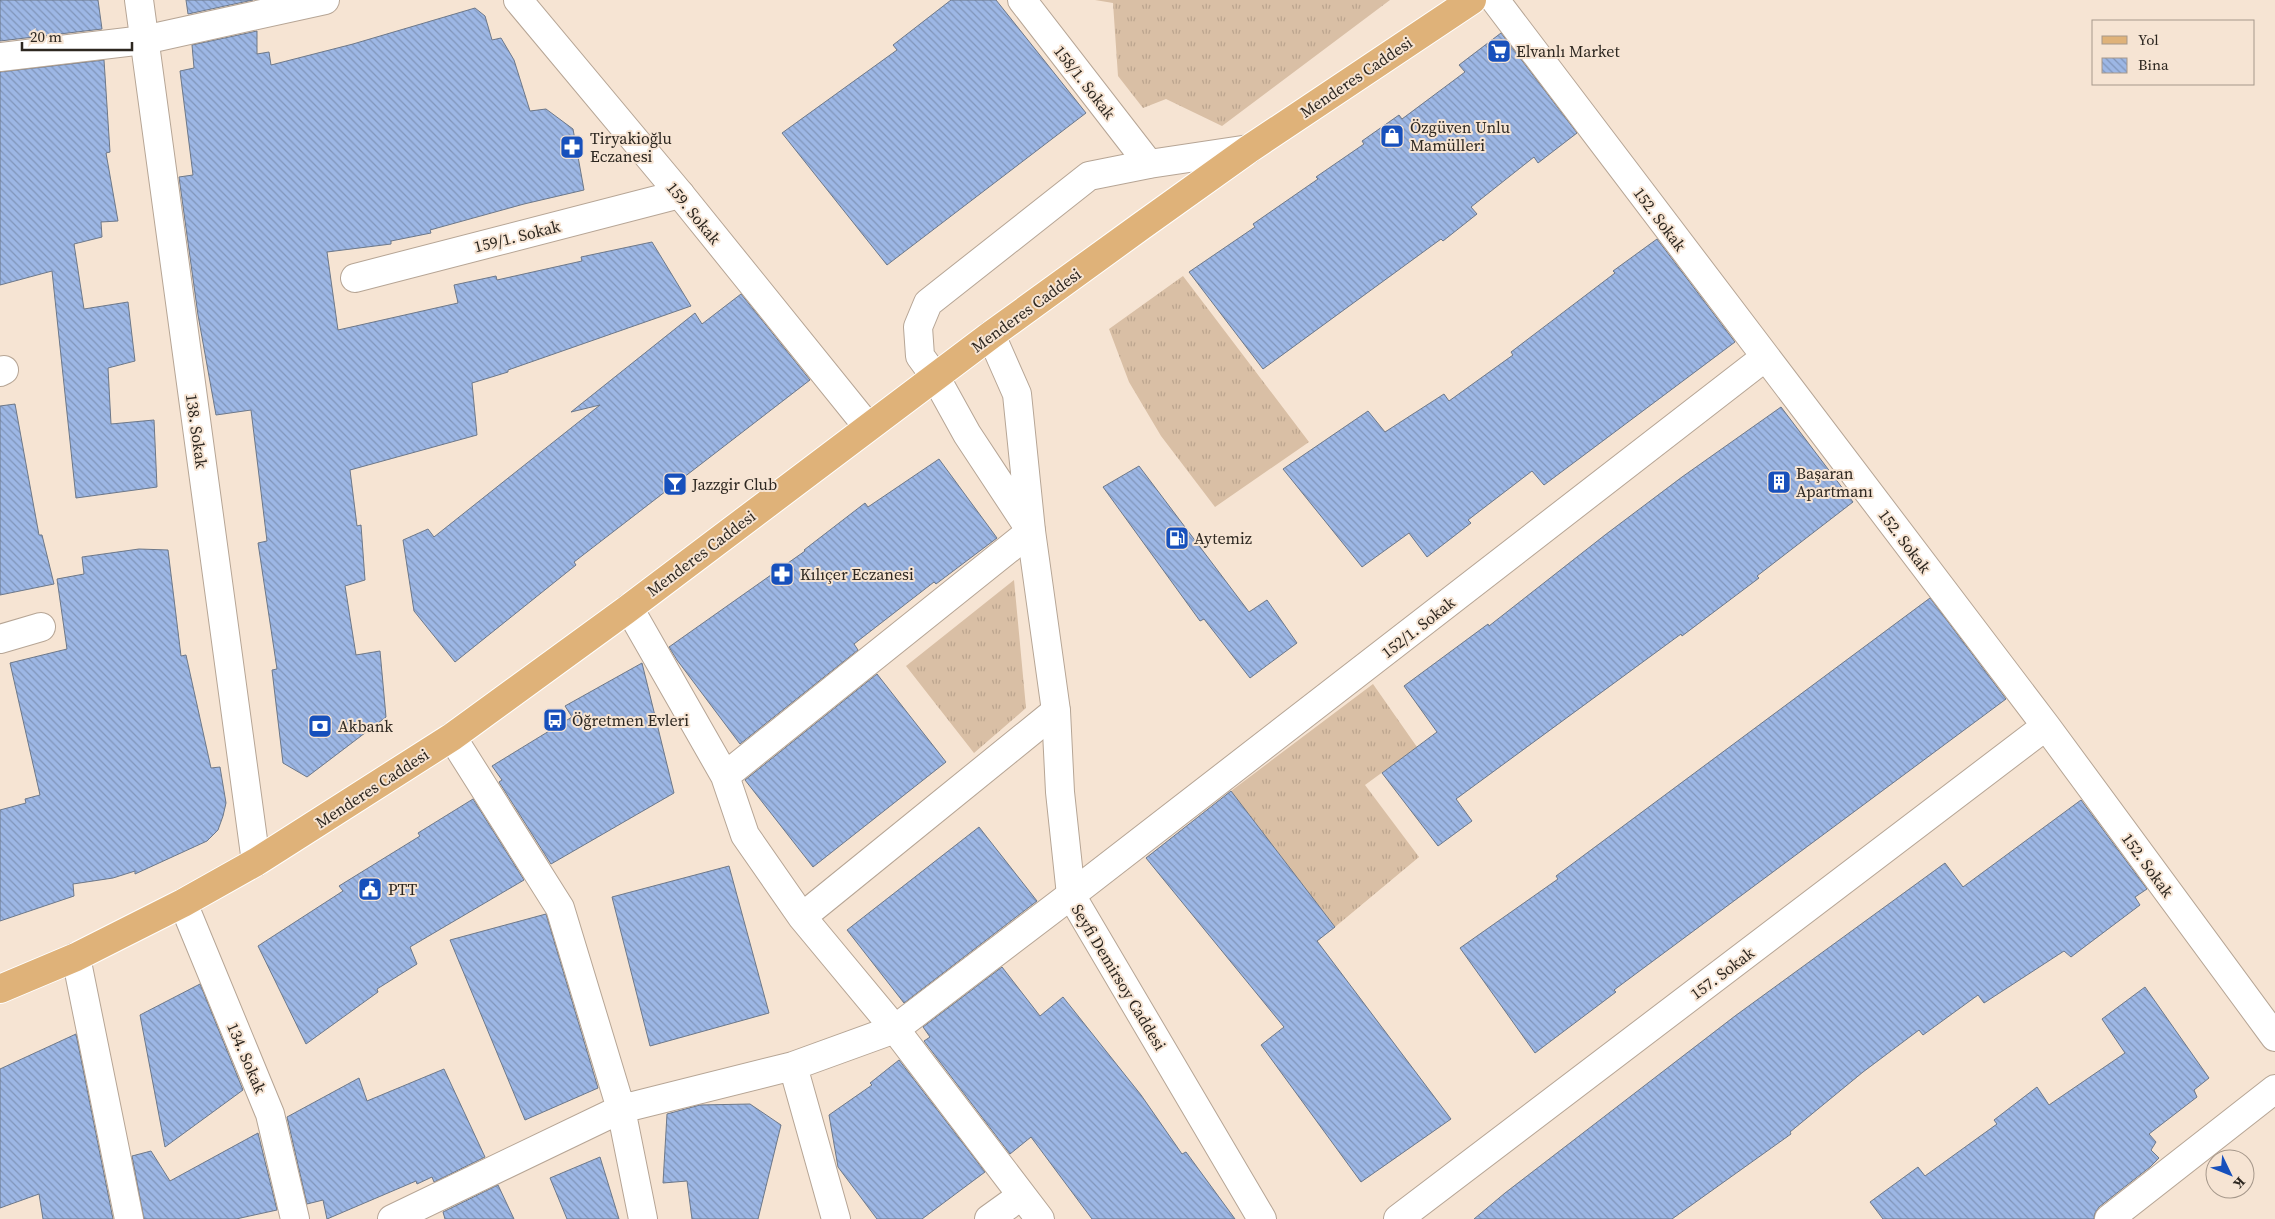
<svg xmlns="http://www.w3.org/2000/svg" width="2275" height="1219" font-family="'Source Serif 4',serif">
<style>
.grass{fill:url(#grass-tufts)}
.building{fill:url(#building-back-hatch);stroke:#6d7889}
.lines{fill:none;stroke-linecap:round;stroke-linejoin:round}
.minor-casing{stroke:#b6a595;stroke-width:30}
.tertiary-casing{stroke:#b6a595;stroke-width:30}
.secondary-casing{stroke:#b6a595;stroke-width:30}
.primary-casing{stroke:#fff;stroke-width:30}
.minor{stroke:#fff;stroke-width:28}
.tertiary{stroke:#fff;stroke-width:28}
.secondary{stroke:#fff;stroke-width:28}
.primary{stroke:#dfb279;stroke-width:28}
.labels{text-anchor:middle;stroke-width:4;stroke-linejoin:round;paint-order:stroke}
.poi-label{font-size:16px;fill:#2d2720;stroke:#f6e4d3;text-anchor:start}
.street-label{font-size:16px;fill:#2d2720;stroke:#f6e4d3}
</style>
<defs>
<pattern id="grass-tufts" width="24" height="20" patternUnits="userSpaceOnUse" patternTransform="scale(1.25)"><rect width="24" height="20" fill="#d9bfa5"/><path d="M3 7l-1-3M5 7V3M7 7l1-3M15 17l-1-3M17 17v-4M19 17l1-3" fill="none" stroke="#bba48e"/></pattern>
<pattern id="building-back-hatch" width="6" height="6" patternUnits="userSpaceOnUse" patternTransform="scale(1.25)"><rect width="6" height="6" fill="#9db7e5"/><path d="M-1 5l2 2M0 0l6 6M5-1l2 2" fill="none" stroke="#8095b9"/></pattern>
</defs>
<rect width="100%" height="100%" fill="#f6e4d3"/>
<path class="grass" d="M 1095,0 L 1390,0 L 1222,126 L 1166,99 L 1143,108 L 1118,76 L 1113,3 Z
M 1183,276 L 1309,442 L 1215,507 L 1161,436 L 1129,382 L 1109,329 Z
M 1014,580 L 1026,708 L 974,753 L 906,666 Z
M 1373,684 L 1417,747 L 1365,785 L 1419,857 L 1335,927 L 1231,791 Z"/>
<path class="building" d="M 0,0 L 98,0 L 102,29 L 0,41 Z
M 186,0 L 253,0 L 188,14 Z
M 951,0 L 996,0 L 1086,113 L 887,265 L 782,133 L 897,50 L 893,45 Z
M 475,8 L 485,16 L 492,40 L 501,38 L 514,60 L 530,111 L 546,109 L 573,129 L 584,190 L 524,204 L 430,230 L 431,233 L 391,241 L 391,244 L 327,252 L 338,330 L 458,303 L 454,285 L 496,276 L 497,280 L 582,261 L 581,257 L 652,242 L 691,306 L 508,370 L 508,372 L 472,383 L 477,435 L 350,470 L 357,526 L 361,525 L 365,580 L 345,586 L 356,655 L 380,651 L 386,717 L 307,777 L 283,763 L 272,670 L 277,669 L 258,543 L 267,541 L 251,410 L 216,415 L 198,315 L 179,177 L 193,175 L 180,71 L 194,68 L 192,45 L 257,31 L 257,54 L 269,52 L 271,65 L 353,44 Z
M 1501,33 L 1577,133 L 1538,163 L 1534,157 L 1471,207 L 1477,214 L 1443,241 L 1441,239 L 1263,369 L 1189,272 L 1255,227 L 1253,224 L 1318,179 L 1316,177 L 1364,144 L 1362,141 L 1399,115 L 1402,119 L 1465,72 L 1459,65 Z
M 104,60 L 110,152 L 106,153 L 118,221 L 101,222 L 102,237 L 74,244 L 84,309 L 128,302 L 135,361 L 108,368 L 111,424 L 154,420 L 157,487 L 76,498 L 52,271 L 0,285 L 0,72 Z
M 1657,239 L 1735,342 L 1544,485 L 1532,471 L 1468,520 L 1471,523 L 1427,557 L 1409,533 L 1362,567 L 1283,469 L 1368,411 L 1385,432 L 1444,394 L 1449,401 L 1513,355 L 1511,352 L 1615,273 L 1613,271 Z
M 741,294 L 810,380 L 574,562 L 576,565 L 455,662 L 414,611 L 403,540 L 428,529 L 434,537 L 600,405 L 571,412 L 695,313 L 702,324 Z
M 15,404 L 39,535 L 42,535 L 54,584 L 0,595 L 0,406 Z
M 1781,407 L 1853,502 L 1757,576 L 1759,578 L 1682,636 L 1681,634 L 1456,799 L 1472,821 L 1438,846 L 1382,773 L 1437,732 L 1404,686 L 1488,624 L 1489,626 L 1605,535 L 1682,477 Z
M 939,459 L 997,538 L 936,584 L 934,582 L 854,644 L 858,650 L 740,744 L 677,660 L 669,647 L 805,551 L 804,550 L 865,503 L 868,507 Z
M 1139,466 L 1249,612 L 1267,600 L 1297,643 L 1250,678 L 1204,619 L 1200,621 L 1103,487 Z
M 139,549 L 168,550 L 181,656 L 186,655 L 211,768 L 220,767 L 226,803 L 223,816 L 218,830 L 207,841 L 135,874 L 135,871 L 113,878 L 73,884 L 74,896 L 0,921 L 0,810 L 26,803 L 25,799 L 40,795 L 10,663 L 67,649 L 57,579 L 84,574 L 82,557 Z
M 1930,598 L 2006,699 L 1614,990 L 1616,992 L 1535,1053 L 1460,948 L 1558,879 L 1556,876 Z
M 642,663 L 674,793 L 551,864 L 499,782 L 502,780 L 492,766 L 572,717 L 565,706 Z
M 877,674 L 946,762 L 813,867 L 745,780 Z
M 1231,791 L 1335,927 L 1317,941 L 1451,1119 L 1361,1182 L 1261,1045 L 1284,1027 L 1146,858 Z
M 473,799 L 524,880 L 410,947 L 417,964 L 377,989 L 378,992 L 306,1044 L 258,946 L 343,891 L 339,886 L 420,836 L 418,833 Z
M 2081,800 L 2147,889 L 2135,897 L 2140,905 L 2071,957 L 2064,951 L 1984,1003 L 1978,995 L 1923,1035 L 1919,1030 L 1863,1072 L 1790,1132 L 1791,1134 L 1672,1219 L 1474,1219 L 1505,1193 L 1735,1016 L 1945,863 L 1963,887 Z
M 979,827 L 1037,901 L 904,1003 L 847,930 Z
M 729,866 L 769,1013 L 650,1046 L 612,897 Z
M 546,914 L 598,1088 L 525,1120 L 450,940 Z
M 1002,967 L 1040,1016 L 1063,997 L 1141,1095 L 1182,1154 L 1186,1152 L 1235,1219 L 1092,1219 L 1031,1137 L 1010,1154 L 924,1041 L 930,1037 L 923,1027 Z
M 200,984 L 243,1090 L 165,1147 L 140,1015 Z
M 2145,987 L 2209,1078 L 2194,1090 L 2197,1097 L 2149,1134 L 2156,1142 L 2151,1150 L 2159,1158 L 2150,1167 L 2099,1207 L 2095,1213 L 2094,1219 L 1883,1219 L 1870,1202 L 1918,1167 L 1925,1176 L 1997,1124 L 1994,1120 L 2037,1087 L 2049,1105 L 2125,1053 L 2102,1019 Z
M 76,1034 L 113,1219 L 43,1219 L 39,1194 L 0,1208 L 0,1069 Z
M 899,1060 L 985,1172 L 922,1219 L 877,1219 L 838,1167 L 829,1115 L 872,1085 L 870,1083 Z
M 444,1069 L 485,1157 L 434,1182 L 432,1177 L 417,1184 L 416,1181 L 327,1219 L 323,1200 L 307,1204 L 287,1117 L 359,1078 L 367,1101 Z
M 750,1104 L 781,1125 L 758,1219 L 692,1219 L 687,1181 L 663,1183 L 667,1114 L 700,1105 Z
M 258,1133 L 277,1210 L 236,1219 L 144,1219 L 132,1156 L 151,1151 L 170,1181 Z
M 600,1157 L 619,1219 L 567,1219 L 550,1178 Z
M 498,1185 L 514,1219 L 445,1219 L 443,1212 Z"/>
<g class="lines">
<g class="minor-casing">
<path id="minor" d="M 139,0 L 256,862
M 1022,0 L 1149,164
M 1495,0 L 2046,726 L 2275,1037
M 355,278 L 680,194
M 0,372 L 4,370
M 629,608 L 725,776 L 745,835 L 802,917 L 895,1029 L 1040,1219
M 0,639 L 41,627
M 452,737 L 560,908 L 621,1109 L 643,1219
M 725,776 L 1031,531
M 183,903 L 270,1114 L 295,1219
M 802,917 L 1056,711
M 76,957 L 129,1219
M 793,1066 L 836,1219
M 392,1219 L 621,1109 L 793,1066 L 895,1029 L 1071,895 L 1764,358
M 989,1219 L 1021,1196
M 1398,1219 L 2046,726
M 2109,1219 L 2275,1089"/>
</g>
<g class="tertiary-casing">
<path id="tertiary" d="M 518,0 L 680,194 L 868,427
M 0,57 L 144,40 L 325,0"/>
</g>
<g class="secondary-casing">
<path id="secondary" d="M 991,335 L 1017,394 L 1031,531 L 1056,711 L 1060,792 L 1071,895 L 1262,1219
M 1029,528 L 967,434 L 936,378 L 920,356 L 918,327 L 928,303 L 1089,176 L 1149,164 L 1249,149"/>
</g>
<g class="primary-casing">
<path id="primary" d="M 0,989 L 76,957 L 183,903 L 256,862 L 452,737 L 625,611 L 991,335 L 1140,227 L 1249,149 L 1472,0"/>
</g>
<use href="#minor" class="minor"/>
<use href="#tertiary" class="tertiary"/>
<use href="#secondary" class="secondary"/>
<use href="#primary" class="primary"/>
</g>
<defs>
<g id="supermarket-square" transform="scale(1.25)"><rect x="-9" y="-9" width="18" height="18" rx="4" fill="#1750bc" stroke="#f6e4d3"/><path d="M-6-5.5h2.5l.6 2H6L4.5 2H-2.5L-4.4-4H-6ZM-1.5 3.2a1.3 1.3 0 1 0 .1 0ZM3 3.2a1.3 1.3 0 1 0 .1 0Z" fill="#fff"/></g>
<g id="shop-square" transform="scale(1.25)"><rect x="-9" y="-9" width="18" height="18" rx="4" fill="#1750bc" stroke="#f6e4d3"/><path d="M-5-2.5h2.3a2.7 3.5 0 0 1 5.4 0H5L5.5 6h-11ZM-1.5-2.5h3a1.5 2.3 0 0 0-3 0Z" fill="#fff"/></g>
<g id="pharmacy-square" transform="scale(1.25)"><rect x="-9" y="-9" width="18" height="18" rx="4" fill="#1750bc" stroke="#f6e4d3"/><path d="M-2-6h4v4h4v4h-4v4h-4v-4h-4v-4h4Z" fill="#fff"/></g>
<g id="building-square" transform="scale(1.25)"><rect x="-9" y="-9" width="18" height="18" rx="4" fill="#1750bc" stroke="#f6e4d3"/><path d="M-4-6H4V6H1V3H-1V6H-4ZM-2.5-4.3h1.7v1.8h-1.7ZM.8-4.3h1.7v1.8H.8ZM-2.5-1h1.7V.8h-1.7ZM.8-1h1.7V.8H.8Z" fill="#fff"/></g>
<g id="bar-square" transform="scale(1.25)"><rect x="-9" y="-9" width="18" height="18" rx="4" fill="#1750bc" stroke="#f6e4d3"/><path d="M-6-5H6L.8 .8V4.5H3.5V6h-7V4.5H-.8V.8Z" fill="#fff"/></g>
<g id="fuel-square" transform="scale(1.25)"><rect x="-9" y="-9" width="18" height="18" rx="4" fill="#1750bc" stroke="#f6e4d3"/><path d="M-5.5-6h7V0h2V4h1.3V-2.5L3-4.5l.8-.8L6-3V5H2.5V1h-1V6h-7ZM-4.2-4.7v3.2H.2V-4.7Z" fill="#fff"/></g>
<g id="bus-square" transform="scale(1.25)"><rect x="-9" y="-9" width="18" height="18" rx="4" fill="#1750bc" stroke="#f6e4d3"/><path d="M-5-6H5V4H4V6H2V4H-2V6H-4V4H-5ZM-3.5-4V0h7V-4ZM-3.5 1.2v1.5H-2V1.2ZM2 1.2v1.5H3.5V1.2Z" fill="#fff"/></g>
<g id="bank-square" transform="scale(1.25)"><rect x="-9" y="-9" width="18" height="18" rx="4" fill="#1750bc" stroke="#f6e4d3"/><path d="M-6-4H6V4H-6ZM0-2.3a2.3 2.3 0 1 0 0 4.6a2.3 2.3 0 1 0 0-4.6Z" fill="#fff"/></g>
<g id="civic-square" transform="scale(1.25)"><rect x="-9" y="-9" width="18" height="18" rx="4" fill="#1750bc" stroke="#f6e4d3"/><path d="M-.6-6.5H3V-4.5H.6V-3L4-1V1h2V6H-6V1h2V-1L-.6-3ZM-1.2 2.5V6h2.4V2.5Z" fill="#fff"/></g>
</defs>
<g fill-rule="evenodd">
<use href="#supermarket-square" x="1499" y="51"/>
<use href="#shop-square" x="1392" y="136"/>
<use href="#pharmacy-square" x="572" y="147"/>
<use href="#building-square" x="1779" y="482"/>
<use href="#bar-square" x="675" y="484"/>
<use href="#fuel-square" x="1177" y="538"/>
<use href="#pharmacy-square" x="782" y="574"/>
<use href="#bus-square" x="555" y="720"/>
<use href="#bank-square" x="320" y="726"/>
<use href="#civic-square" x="370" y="889"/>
</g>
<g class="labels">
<g class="poi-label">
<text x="1516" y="57">Elvanlı Market</text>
<text x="1410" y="133">Özgüven Unlu<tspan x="1410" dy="18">Mamülleri</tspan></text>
<text x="590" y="144">Tiryakioğlu<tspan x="590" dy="18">Eczanesi</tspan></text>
<text x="1796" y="479">Başaran<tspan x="1796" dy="18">Apartmanı</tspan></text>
<text x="692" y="490">Jazzgir Club</text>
<text x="1194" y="544">Aytemiz</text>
<text x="800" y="580">Kılıçer Eczanesi</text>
<text x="572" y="726">Öğretmen Evleri</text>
<text x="338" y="732">Akbank</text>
<text x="388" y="895">PTT</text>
</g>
<g class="street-label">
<text transform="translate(1356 77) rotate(-34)" y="6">Menderes Caddesi</text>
<text transform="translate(1085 82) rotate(52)" y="6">158/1. Sokak</text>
<text transform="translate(694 213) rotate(51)" y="6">159. Sokak</text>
<text transform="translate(1660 219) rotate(53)" y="6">152. Sokak</text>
<text transform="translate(517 236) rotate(-14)" y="6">159/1. Sokak</text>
<text transform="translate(1026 310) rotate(-36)" y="6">Menderes Caddesi</text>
<text transform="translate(197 431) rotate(82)" y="6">138. Sokak</text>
<text transform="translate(1905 541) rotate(53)" y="6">152. Sokak</text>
<text transform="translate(701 553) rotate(-37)" y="6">Menderes Caddesi</text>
<text transform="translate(1418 627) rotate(-38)" y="6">152/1. Sokak</text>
<text transform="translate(372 788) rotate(-33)" y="6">Menderes Caddesi</text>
<text transform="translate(2148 865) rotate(54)" y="6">152. Sokak</text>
<text transform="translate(1722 973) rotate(-37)" y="6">157. Sokak</text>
<text transform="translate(1119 977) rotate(59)" y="6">Seyfi Demirsoy Caddesi</text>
<text transform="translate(247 1058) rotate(67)" y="6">134. Sokak</text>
</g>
</g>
<rect x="2092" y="20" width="162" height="65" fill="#f6e4d3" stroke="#a6988b"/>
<rect x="2102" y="36" width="25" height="8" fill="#dfb279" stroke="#a6988b"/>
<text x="2138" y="45" font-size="15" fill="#2d2720">Yol</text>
<rect x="2102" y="58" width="25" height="15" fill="url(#building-back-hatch)" stroke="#a6988b"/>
<text x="2138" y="70" font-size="15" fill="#2d2720">Bina</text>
<g transform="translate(2230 1174) rotate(133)"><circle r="24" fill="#f6e4d3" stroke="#a6988b"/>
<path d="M0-4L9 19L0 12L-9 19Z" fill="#1750bc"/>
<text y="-8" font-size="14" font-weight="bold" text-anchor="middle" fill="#2d2720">K</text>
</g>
<path d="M22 42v8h110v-8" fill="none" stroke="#2d2720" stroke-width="2.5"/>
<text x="30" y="42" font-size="15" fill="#2d2720" stroke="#f6e4d3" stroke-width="4" paint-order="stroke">20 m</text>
</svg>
